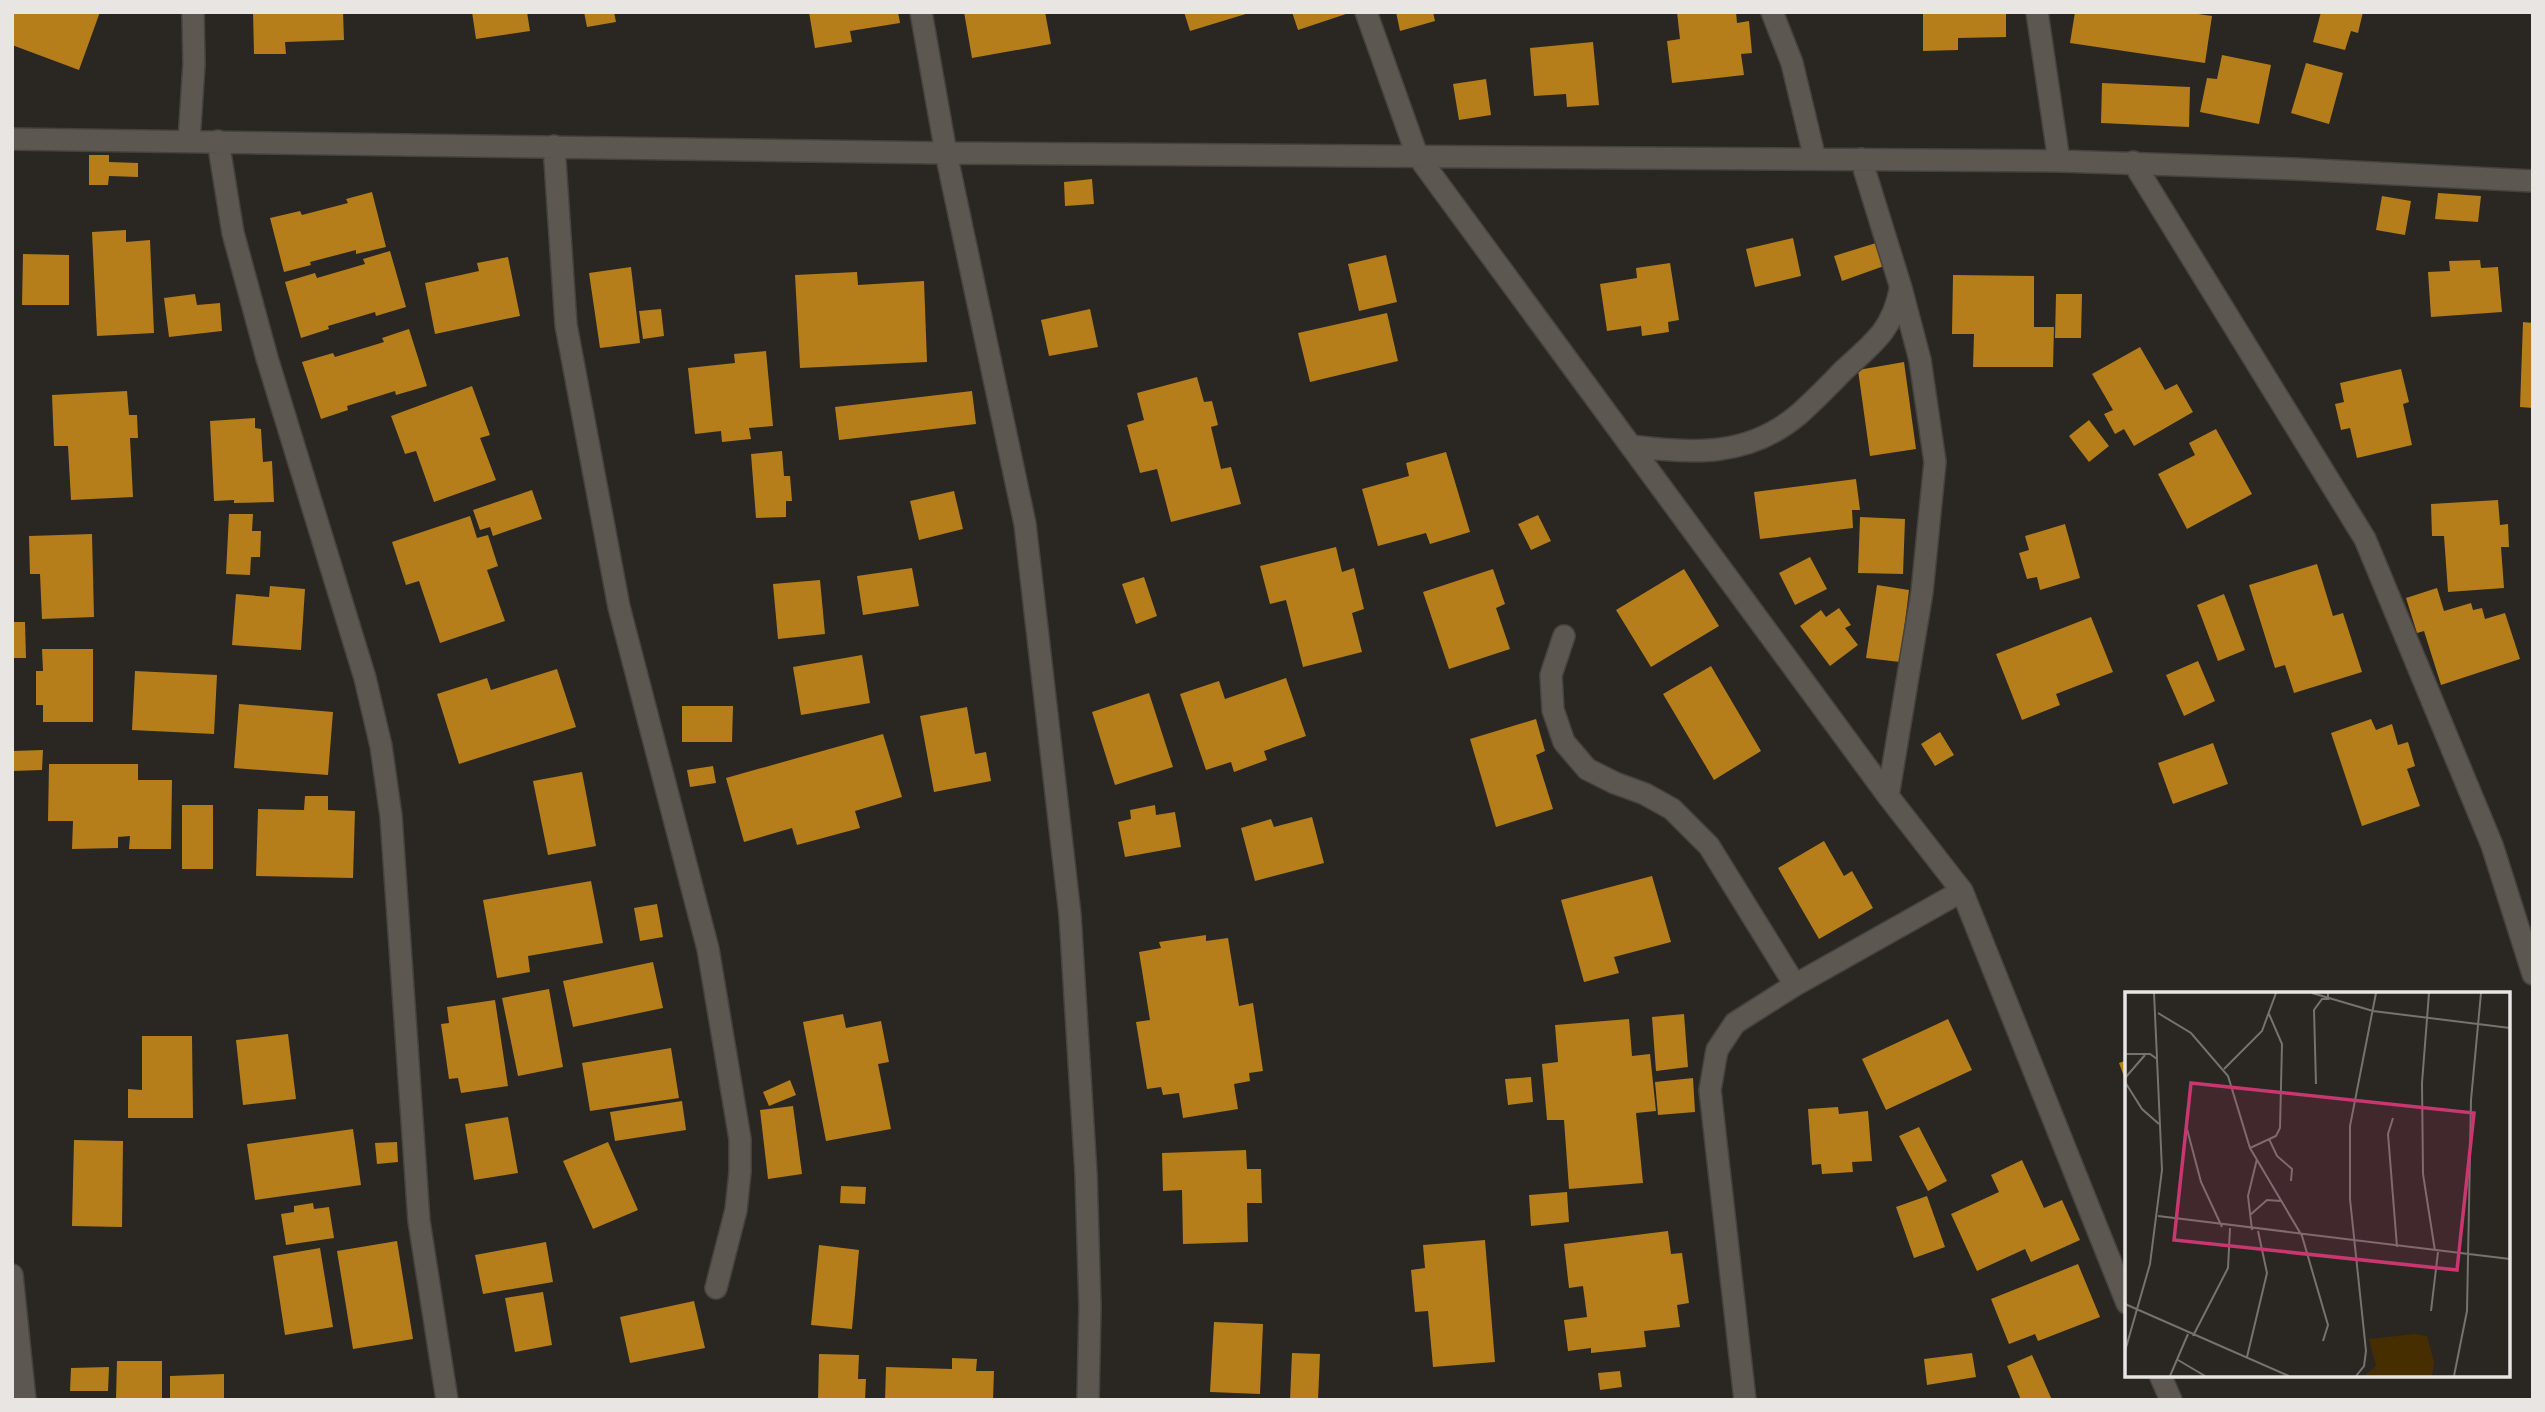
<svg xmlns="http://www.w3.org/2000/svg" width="2545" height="1412" font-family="Helvetica,sans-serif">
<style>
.building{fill:#b57e1a}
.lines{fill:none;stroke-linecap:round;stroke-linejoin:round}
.street-casing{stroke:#46423e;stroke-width:24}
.street{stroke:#5c5751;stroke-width:21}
.inset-road{fill:none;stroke:#76726e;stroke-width:2}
.view{fill:#c8376f;fill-opacity:0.15;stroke:#c8376f;stroke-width:3.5}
.inset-edge{fill:none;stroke:#e8e5e2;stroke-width:3.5}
</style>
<rect width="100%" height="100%" fill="#2a2621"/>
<path class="building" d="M 12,12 L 100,12 L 79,70 L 12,45 Z
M 253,12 L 343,12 L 344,40 L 285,42 L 286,54 L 254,54 Z
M 472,12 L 527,12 L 530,31 L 476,39 Z
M 584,12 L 614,12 L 616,22 L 587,27 Z
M 809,12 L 898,12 L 900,23 L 850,31 L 852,42 L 815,48 Z
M 964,12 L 1045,12 L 1051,44 L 972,58 Z
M 1184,12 L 1249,12 L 1249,13 L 1190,31 Z
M 1292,12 L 1349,12 L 1349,13 L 1298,30 Z
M 1396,12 L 1433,12 L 1435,21 L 1400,31 Z
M 1677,12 L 1736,12 L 1737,23 L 1749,21 L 1752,53 L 1741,54 L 1744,75 L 1672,83 L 1667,41 L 1680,39 Z
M 1923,12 L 2006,12 L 2006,37 L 1958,38 L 1958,50 L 1923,51 Z
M 2075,12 L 2184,12 L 2212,16 L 2205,63 L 2070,43 Z
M 2321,12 L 2363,12 L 2358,33 L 2351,31 L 2345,50 L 2313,42 Z
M 1593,42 L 1599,105 L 1567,107 L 1566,94 L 1534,96 L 1530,48 Z
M 2222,55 L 2271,65 L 2259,124 L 2200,112 L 2207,78 L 2217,79 Z
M 2306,63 L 2343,73 L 2329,124 L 2291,113 Z
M 1486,79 L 1491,115 L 1459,120 L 1453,84 Z
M 2102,83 L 2190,87 L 2189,127 L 2101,123 Z
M 89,155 L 109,155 L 109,162 L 138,163 L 138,177 L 109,176 L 108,185 L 89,185 Z
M 1092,179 L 1094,204 L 1065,206 L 1064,182 Z
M 372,192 L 386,247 L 356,254 L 356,250 L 310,262 L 311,265 L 284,272 L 270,218 L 300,211 L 302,215 L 348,203 L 346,199 Z
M 2438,193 L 2481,196 L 2478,222 L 2435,219 Z
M 2382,196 L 2411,201 L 2405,235 L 2376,230 Z
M 126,230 L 126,242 L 150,240 L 154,333 L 97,336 L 92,232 Z
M 1793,238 L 1801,276 L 1755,287 L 1746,249 Z
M 1876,243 L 1884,266 L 1842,281 L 1834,256 Z
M 390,251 L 406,307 L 376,316 L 375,312 L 328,326 L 329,329 L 301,338 L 285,282 L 315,273 L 317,278 L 365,264 L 363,259 Z
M 23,254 L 69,255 L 69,305 L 22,305 Z
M 1386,255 L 1397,302 L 1359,311 L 1348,264 Z
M 508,257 L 520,316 L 435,334 L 425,283 L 479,271 L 477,263 Z
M 2480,260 L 2481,268 L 2498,267 L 2502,312 L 2431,317 L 2428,272 L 2450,271 L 2449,261 Z
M 1670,263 L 1679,320 L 1668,322 L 1669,332 L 1642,336 L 1641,326 L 1607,331 L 1600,284 L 1637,278 L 1636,268 Z
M 631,267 L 640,343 L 600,348 L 589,273 Z
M 857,272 L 858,285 L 924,281 L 927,362 L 800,368 L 795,275 Z
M 1953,275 L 2034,276 L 2034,327 L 2054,327 L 2053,367 L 1973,367 L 1974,334 L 1952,334 Z
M 195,294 L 197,305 L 220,303 L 222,331 L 169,337 L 164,298 Z
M 2056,294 L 2082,294 L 2081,338 L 2055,338 Z
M 661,309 L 664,336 L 643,339 L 639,311 Z
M 1090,309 L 1098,347 L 1049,356 L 1041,320 Z
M 1387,313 L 1398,361 L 1310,382 L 1298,333 Z
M 2523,322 L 2533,323 L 2533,408 L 2520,407 Z
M 409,329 L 427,386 L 396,395 L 395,391 L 347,406 L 348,410 L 321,419 L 302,362 L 333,353 L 335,357 L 384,342 L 382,338 Z
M 2140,347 L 2165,390 L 2177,384 L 2193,412 L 2134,446 L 2124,429 L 2115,434 L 2104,414 L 2113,410 L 2092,374 Z
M 766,351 L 773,426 L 749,428 L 751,439 L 722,442 L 721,431 L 695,434 L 688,368 L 735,363 L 734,354 Z
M 1904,362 L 1916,449 L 1870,456 L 1858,370 Z
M 2401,369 L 2409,402 L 2403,404 L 2412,445 L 2357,458 L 2350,428 L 2341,430 L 2335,404 L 2344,402 L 2340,383 Z
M 1197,377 L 1204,402 L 1212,401 L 1218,425 L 1211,427 L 1221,469 L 1231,467 L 1241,504 L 1171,522 L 1157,469 L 1140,473 L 1127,425 L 1144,420 L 1137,393 Z
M 472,386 L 490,435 L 480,438 L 496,480 L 434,502 L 416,451 L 405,454 L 391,416 Z
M 127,391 L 129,415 L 137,415 L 138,438 L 130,438 L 133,497 L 71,500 L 68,446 L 54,446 L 52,395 Z
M 972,391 L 976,424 L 839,440 L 835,407 Z
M 255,418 L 255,428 L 261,429 L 263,462 L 272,461 L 274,502 L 234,503 L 234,500 L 214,501 L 210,421 Z
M 2089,420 L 2109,446 L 2089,462 L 2069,436 Z
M 2216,429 L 2252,494 L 2187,529 L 2158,474 L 2195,455 L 2189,443 Z
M 782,451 L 784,476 L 790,476 L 792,501 L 786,501 L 786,517 L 756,518 L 751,454 Z
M 1446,452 L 1470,532 L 1430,544 L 1426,533 L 1378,546 L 1362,489 L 1409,476 L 1406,463 Z
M 1856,479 L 1860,510 L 1852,510 L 1853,528 L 1760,539 L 1754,492 Z
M 532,490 L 542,519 L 493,536 L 490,527 L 480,530 L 473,510 Z
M 954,491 L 963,529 L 919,540 L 910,501 Z
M 2498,500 L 2500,525 L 2508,524 L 2509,547 L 2501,547 L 2504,588 L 2448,592 L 2444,536 L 2432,536 L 2431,504 Z
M 229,514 L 253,514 L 252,531 L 261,531 L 260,557 L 251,557 L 250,575 L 226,574 Z
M 1538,515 L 1551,541 L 1531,550 L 1518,524 Z
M 470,516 L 477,538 L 488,535 L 498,566 L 487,570 L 505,621 L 440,643 L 419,581 L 406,585 L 392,542 Z
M 1860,517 L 1905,519 L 1903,574 L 1858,573 Z
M 2065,524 L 2080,578 L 2040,590 L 2037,577 L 2027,579 L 2019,553 L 2029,550 L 2025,536 Z
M 92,534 L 94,617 L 42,619 L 40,574 L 30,574 L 29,536 Z
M 1336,547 L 1342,572 L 1354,568 L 1364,609 L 1352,613 L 1362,652 L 1303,667 L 1286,600 L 1270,604 L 1260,566 Z
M 1810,557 L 1827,589 L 1795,605 L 1779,573 Z
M 2317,564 L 2333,616 L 2343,613 L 2362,672 L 2294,693 L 2285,665 L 2275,668 L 2249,585 Z
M 912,568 L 919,606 L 863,615 L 857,576 Z
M 1493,569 L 1505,604 L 1496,608 L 1510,649 L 1449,669 L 1423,592 Z
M 1684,569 L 1719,626 L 1651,667 L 1616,610 Z
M 1144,577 L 1157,616 L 1136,624 L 1122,584 Z
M 820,580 L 825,634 L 778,639 L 773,584 Z
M 1877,585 L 1909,590 L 1900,662 L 1866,658 Z
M 270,586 L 305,589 L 301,650 L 232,645 L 236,594 L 269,597 Z
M 2437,588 L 2444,611 L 2471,603 L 2473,610 L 2482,608 L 2485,619 L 2505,613 L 2520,659 L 2441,685 L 2424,631 L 2417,633 L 2406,598 Z
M 2224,594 L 2245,650 L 2218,661 L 2197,605 Z
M 1839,608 L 1851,625 L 1845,628 L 1858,645 L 1830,666 L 1800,626 L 1821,610 L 1826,617 Z
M 2091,617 L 2113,672 L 2056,694 L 2060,705 L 2022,720 L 1996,654 Z
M 12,622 L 25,622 L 26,658 L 12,658 Z
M 42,649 L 93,649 L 93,722 L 43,722 L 43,705 L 36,705 L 36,671 L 43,671 Z
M 862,655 L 870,703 L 801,715 L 793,667 Z
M 2198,661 L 2215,701 L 2184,716 L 2166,675 Z
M 1711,666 L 1761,751 L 1714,780 L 1663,694 Z
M 557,669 L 576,727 L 459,764 L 437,694 L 487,678 L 491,690 Z
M 135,671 L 217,675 L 214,734 L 132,730 Z
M 1286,678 L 1306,736 L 1264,751 L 1267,760 L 1234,772 L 1231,762 L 1206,770 L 1180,694 L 1219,681 L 1225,699 Z
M 1149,693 L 1173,767 L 1115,785 L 1092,712 Z
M 239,704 L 333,712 L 328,775 L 234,768 Z
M 682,706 L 733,706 L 732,742 L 682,742 Z
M 967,707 L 975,754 L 986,752 L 991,781 L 934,792 L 920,716 Z
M 1536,719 L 1545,751 L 1536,755 L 1553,809 L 1496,827 L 1470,739 Z
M 2371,719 L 2376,730 L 2392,724 L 2398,745 L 2408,742 L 2415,766 L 2407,769 L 2420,806 L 2362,826 L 2331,733 Z
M 1940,732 L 1954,755 L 1935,766 L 1921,744 Z
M 883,734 L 902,797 L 855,811 L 860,828 L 797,845 L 792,828 L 744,842 L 726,778 Z
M 2213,743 L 2228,784 L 2173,804 L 2158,763 Z
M 43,750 L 42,770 L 12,771 L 12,751 Z
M 49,764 L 138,764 L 138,780 L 172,780 L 171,849 L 129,849 L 130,836 L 118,837 L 118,848 L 72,849 L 73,821 L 48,821 Z
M 713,766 L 716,783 L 690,787 L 687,770 Z
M 582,772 L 596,846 L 548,855 L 533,781 Z
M 305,796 L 328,796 L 328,810 L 355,811 L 353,878 L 256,876 L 258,809 L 304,810 Z
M 182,805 L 213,805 L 213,869 L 182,869 Z
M 1155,805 L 1156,815 L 1175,812 L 1181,847 L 1125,857 L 1118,822 L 1131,819 L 1130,810 Z
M 1312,817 L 1324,863 L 1255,881 L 1241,828 L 1271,819 L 1274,827 Z
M 1824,841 L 1844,876 L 1852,871 L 1873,908 L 1819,939 L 1778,868 Z
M 1652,876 L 1671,942 L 1614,957 L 1619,973 L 1584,982 L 1561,900 Z
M 591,881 L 603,943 L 528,956 L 530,972 L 497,978 L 483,900 Z
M 657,904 L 663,937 L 640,941 L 634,908 Z
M 1206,935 L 1206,941 L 1228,938 L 1239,1006 L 1253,1003 L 1263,1071 L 1249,1073 L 1250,1081 L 1234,1084 L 1238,1109 L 1183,1118 L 1179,1093 L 1163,1095 L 1161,1087 L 1147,1089 L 1136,1022 L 1150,1020 L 1139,952 L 1161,948 L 1159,942 Z
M 653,962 L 663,1008 L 573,1027 L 563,981 Z
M 549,989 L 563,1067 L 518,1076 L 502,998 Z
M 495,1000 L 508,1086 L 461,1093 L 458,1078 L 449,1079 L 441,1024 L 449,1023 L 447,1007 Z
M 843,1014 L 846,1028 L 881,1021 L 889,1062 L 878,1064 L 891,1129 L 826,1141 L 803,1022 Z
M 1684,1014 L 1688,1067 L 1656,1071 L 1652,1017 Z
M 1629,1019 L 1632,1056 L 1650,1054 L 1656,1111 L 1636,1113 L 1643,1183 L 1569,1189 L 1564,1120 L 1547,1120 L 1542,1064 L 1558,1062 L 1555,1025 Z
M 1948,1019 L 1972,1070 L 1886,1110 L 1862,1059 Z
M 288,1034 L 296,1099 L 243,1105 L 236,1040 Z
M 142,1036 L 192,1036 L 193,1118 L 128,1118 L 128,1089 L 142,1090 Z
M 671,1048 L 679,1098 L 590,1111 L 582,1063 Z
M 2127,1060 L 2127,1082 L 2126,1082 L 2119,1063 Z
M 1531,1077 L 1533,1102 L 1508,1105 L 1505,1079 Z
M 1693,1078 L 1695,1112 L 1658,1115 L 1655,1082 Z
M 790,1080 L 796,1095 L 769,1106 L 763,1092 Z
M 682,1101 L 686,1130 L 615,1141 L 610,1112 Z
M 793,1106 L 802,1174 L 768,1179 L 760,1110 Z
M 1838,1107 L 1839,1114 L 1868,1111 L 1872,1161 L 1852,1162 L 1853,1172 L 1822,1174 L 1821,1164 L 1812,1165 L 1808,1109 Z
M 508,1117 L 518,1173 L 474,1180 L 465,1124 Z
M 1919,1127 L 1947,1181 L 1928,1191 L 1899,1136 Z
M 353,1129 L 361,1185 L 255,1200 L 247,1144 Z
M 74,1140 L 123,1141 L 122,1227 L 72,1226 Z
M 397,1142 L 398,1162 L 377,1164 L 375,1143 Z
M 608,1142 L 638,1210 L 593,1229 L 563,1161 Z
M 1246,1150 L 1247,1169 L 1261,1169 L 1262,1203 L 1247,1203 L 1248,1242 L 1183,1244 L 1182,1190 L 1163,1191 L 1162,1153 Z
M 2022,1160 L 2044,1208 L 2062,1200 L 2080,1240 L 2031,1262 L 2025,1249 L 1977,1271 L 1951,1214 L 1999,1192 L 1991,1175 Z
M 841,1186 L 866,1187 L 865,1204 L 840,1203 Z
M 1567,1192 L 1569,1222 L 1531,1226 L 1529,1195 Z
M 1927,1196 L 1945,1247 L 1914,1258 L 1896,1207 Z
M 313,1203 L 314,1209 L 329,1207 L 334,1238 L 286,1245 L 281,1214 L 294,1212 L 294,1206 Z
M 1668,1231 L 1671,1254 L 1682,1253 L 1689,1303 L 1677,1305 L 1680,1327 L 1644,1331 L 1646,1347 L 1591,1353 L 1591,1348 L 1568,1351 L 1564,1320 L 1587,1317 L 1583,1286 L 1569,1288 L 1564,1244 Z
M 1485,1240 L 1495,1362 L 1433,1367 L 1428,1311 L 1415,1312 L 1411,1270 L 1425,1268 L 1423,1245 Z
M 397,1241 L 413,1339 L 353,1349 L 337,1251 Z
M 546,1242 L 553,1282 L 483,1294 L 475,1255 Z
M 819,1245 L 859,1250 L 852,1329 L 811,1325 Z
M 320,1248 L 333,1327 L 285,1335 L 273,1256 Z
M 2078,1264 L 2100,1317 L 2038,1341 L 2035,1334 L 2009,1344 L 1991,1299 Z
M 543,1292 L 552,1345 L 515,1352 L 505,1298 Z
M 694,1301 L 705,1348 L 630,1363 L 620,1317 Z
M 1214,1322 L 1263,1324 L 1260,1394 L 1210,1392 Z
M 1292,1353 L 1320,1354 L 1318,1400 L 1290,1400 Z
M 1972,1353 L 1976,1377 L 1927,1385 L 1924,1359 Z
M 819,1354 L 859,1355 L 858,1379 L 866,1379 L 865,1400 L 818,1400 Z
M 2032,1355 L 2052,1400 L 2021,1400 L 2007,1366 Z
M 952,1358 L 977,1359 L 976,1371 L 994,1371 L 993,1400 L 885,1400 L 886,1367 L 952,1369 Z
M 117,1361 L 162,1361 L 162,1398 L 116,1398 Z
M 109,1367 L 108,1391 L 70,1391 L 71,1368 Z
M 1620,1371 L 1622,1387 L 1600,1390 L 1598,1373 Z
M 224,1374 L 224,1400 L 170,1400 L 170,1376 Z"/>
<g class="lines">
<g class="street-casing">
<path id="street" d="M 921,12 L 946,153 L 1025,524 L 1070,915 L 1086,1174 L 1090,1307 L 1088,1400
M 1366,12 L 1417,155 L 1888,796 L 1962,891 L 2127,1303
M 1772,12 L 1792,63 L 1815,159
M 2037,12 L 2059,161
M 12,139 L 946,153 L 2059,161 L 2295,169 L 2533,181
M 189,141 L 194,64 L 193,12
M 218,141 L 233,233 L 267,358 L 365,678 L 381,746 L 391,816 L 419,1221 L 447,1400
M 554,146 L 566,325 L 619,607 L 708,949 L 740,1139 L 740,1172 L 736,1210 L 716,1288
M 1861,159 L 1901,288 L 1920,360 L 1935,462 L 1922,592 L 1888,796
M 2133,162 L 2365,539 L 2492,845 L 2533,974
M 1631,446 C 1693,454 1748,457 1798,415 C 1814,401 1829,385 1844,370 C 1873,343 1892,331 1900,290
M 1564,636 L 1551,675 L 1553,710 L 1564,742 L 1587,769 L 1615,783 L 1645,794 L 1672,809 L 1709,846 L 1795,985
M 12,1275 L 25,1400
M 2160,1375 L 2171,1400
M 1745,1400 L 1710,1090 L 1717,1050 L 1735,1023 L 1795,985 L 1962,891"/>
</g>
<use href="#street" class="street"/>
</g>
<g transform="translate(2125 992)">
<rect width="385" height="385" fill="#2a2621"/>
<path d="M 290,342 L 302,344 L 309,370 L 307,384 L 239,384 L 251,374 L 244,347 Z" fill="#472e00"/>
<path class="inset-road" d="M 29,1 L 32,66M 187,1 L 248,19 L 385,36M 304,1 L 297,91 L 298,182 L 310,259M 33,21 L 66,41 L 103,84 L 125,156 L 177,244 L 203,333 L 198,349M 0,62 L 25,62 L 32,67 L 37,178 L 25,272 L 0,359M 99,77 L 137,39 L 151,1M 0,86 L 20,63M 0,90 L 17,117 L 34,132M 191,92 L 189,18 L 197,7 L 203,7 L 203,1M 268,126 L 263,142 L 272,255M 62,137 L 76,190 L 97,235M 144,147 L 152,164 L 167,177 L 166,189M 125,156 L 151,144 L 155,136 L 157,52 L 144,22M 125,223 L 142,208 L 156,209M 33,224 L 385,267M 127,238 L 123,204 L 132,167M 0,312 L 164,384M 306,319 L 313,260M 68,344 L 103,276 L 105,236M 122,365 L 142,281 L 133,239M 53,368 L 80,384M 45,384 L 63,342M 231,384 L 239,374 L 241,359 L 225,207 L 225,134 L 251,1M 329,384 L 342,319 L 346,108 L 356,1"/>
<path class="view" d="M 66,91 L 349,121 L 332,278 L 49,248 Z"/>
<rect width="385" height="385" class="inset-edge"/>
</g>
<rect width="2545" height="1412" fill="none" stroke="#e8e5e2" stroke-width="28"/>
</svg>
